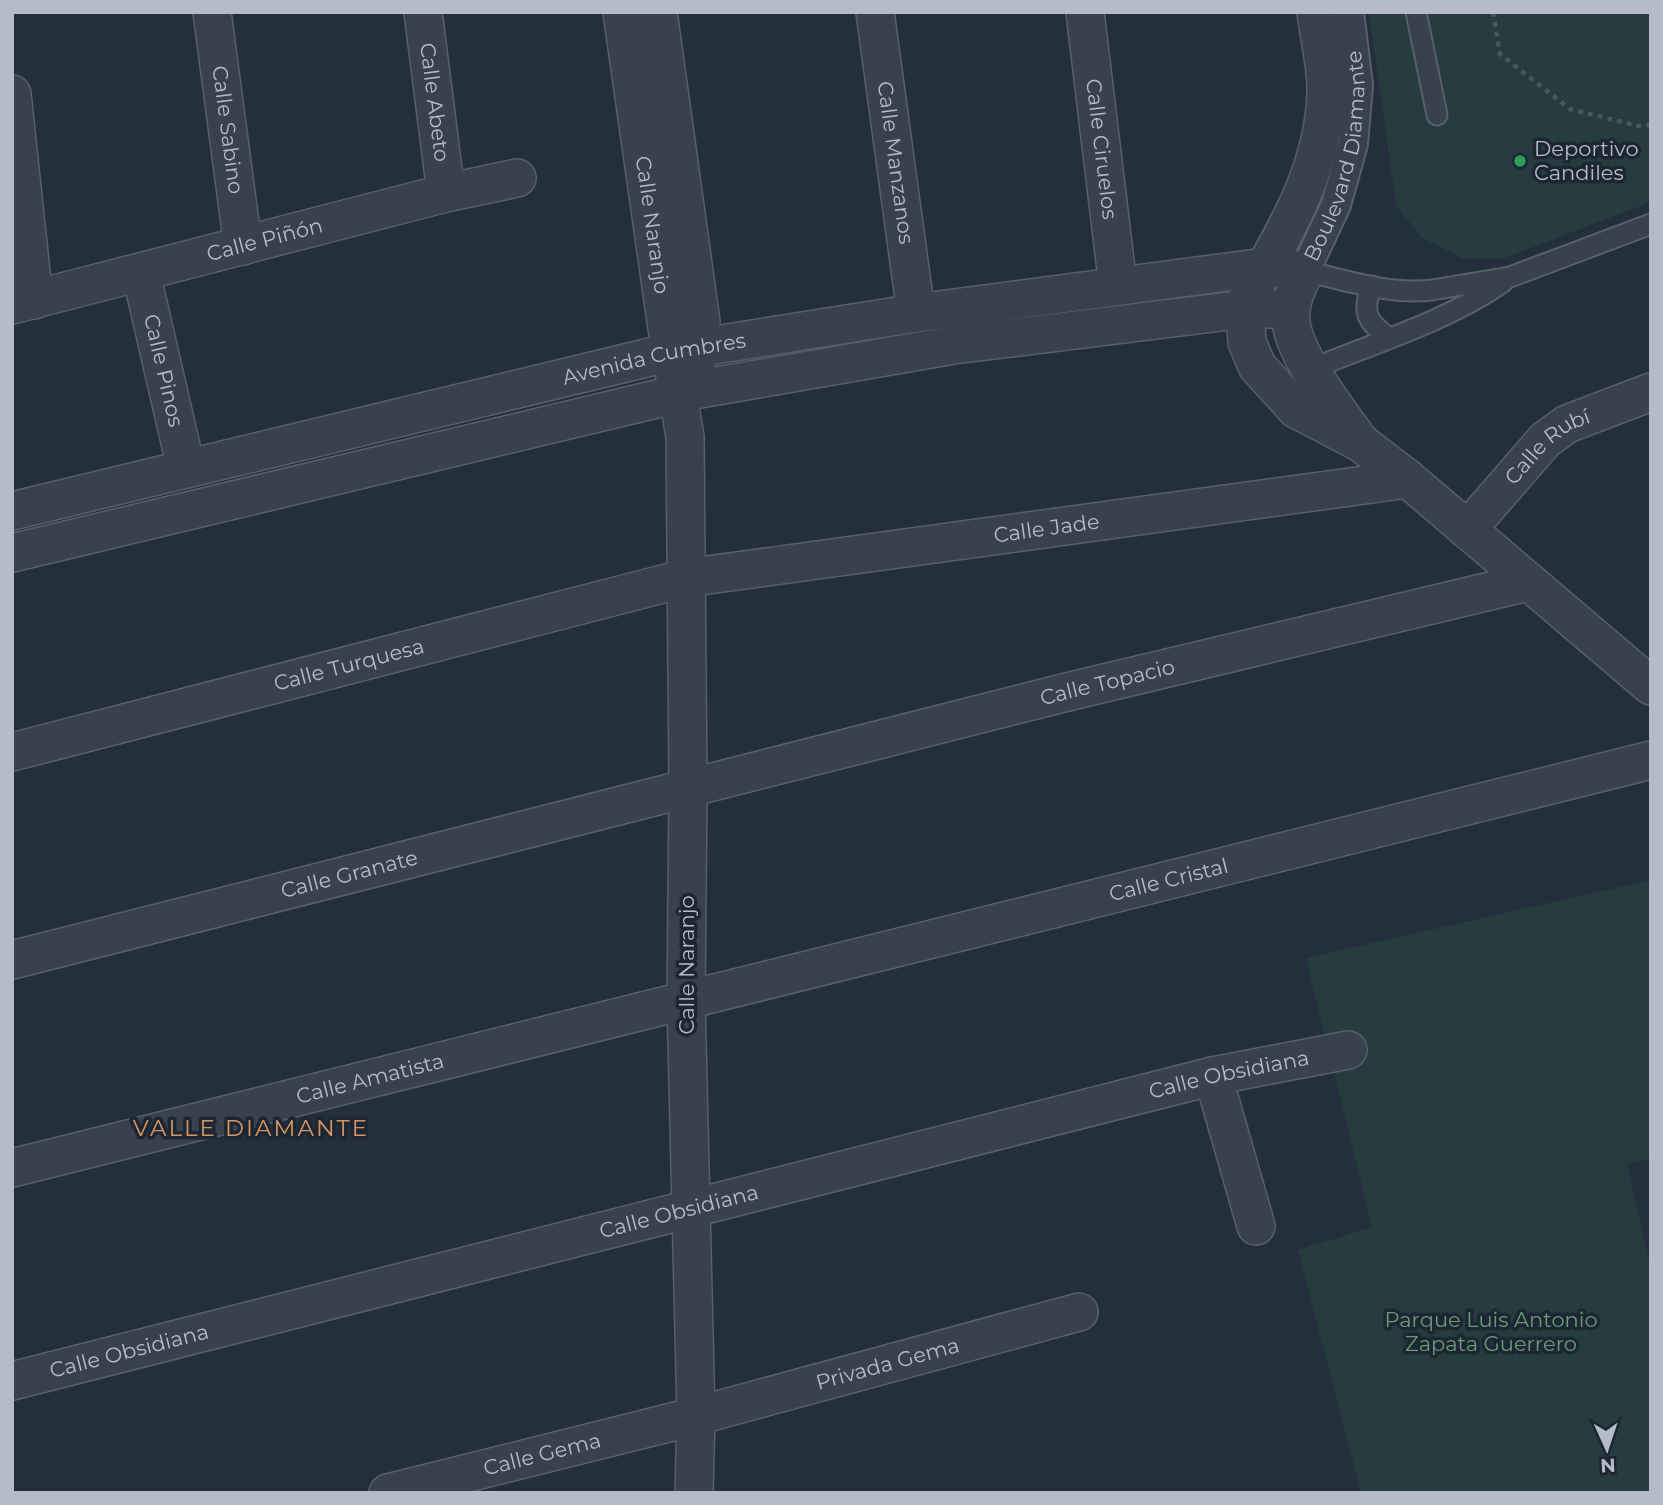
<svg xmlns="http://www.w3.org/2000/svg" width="1663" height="1505" font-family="Montserrat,sans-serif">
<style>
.green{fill:#263c3f}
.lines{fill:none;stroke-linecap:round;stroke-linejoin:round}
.service-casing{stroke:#565f6c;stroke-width:23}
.pedestrian-casing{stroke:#565f6c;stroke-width:32}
.minor-casing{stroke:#565f6c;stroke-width:40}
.path{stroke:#44595c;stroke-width:4.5;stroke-dasharray:5 5;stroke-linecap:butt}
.service{stroke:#38414e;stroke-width:19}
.pedestrian{stroke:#38414e;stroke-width:28}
.minor{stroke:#38414e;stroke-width:37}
.leisure-dot{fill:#2e9e5b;stroke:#1d2633;stroke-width:2.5}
.labels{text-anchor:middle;stroke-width:7;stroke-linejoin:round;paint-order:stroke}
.street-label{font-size:21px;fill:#b4bcc9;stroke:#1d2633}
.poi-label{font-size:21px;fill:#b4bcc9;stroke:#1d2633;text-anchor:start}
.park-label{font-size:21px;fill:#6b9a76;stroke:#1d2633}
.neighbourhood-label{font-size:23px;letter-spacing:2px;fill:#d59563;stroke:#1d2633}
</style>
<rect width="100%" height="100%" fill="#242f3e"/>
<path class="green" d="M 1369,12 L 1651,12 L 1651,202 L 1502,259 L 1462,258 L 1421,237 L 1396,205 Z
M 1651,880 L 1651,1158 L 1627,1164 L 1651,1269 L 1651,1493 L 1361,1493 L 1298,1250 L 1372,1227 L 1306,958 Z"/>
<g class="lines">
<g class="service-casing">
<path id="service" d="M 1416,12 L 1437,115
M 1305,271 C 1345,280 1389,295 1432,290 L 1510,277 L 1651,224
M 1372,286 C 1361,312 1367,322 1389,338
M 1312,369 C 1376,342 1446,322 1503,282"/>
</g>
<g class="pedestrian-casing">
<g id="pedestrian">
<path id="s1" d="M 1305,271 L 1336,205 L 1353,144 L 1358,85 L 1349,12"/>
</g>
</g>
<g class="minor-casing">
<g id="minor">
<path id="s2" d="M 212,12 L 243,246"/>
<path id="s3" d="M 423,12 L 446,193"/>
<path id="s4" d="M 622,12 L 667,328 L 685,437 L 688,788 L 686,1000 L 696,1416 L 694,1493"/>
<path d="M 658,12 L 701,322 L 696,371"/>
<path id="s5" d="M 875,12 L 916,313"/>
<path id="s6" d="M 1085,12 L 1118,286"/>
<path d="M 1316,12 C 1319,38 1327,67 1326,93 C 1324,169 1285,232 1248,297 L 1245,309 L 1247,342 L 1257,366 L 1296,409 L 1361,443 L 1408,479 L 1651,686"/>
<path d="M 12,94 L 34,300"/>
<path id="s7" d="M 141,273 L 186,468"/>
<path id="s8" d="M 12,305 L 446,193 L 517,178"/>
<path id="s9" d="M 12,511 L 671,352 L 916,313 L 1265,267 L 1305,271 C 1297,287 1289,303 1291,322 C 1295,357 1340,414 1361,443"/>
<path id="s10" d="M 1467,530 L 1545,440 L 1567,424 L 1651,392"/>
<path d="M 12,553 L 694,390 L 954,345 L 1245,309 L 1291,309"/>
<path id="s11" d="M 12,752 L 686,578 L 1408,479"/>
<path id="s12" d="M 12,960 L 1067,692 L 1528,582"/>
<path d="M 1213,1076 L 1256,1226"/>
<path id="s13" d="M 12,1168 L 1651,760"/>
<path id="s14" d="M 12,1381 L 1213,1076 L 1348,1050"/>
<path id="s15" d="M 388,1493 L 696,1416 L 1079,1312"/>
</g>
</g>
<path class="path" d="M 1493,12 L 1500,54 L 1570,109 L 1638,126 L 1651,125"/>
<use href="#service" class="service"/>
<use href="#pedestrian" class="pedestrian"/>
<use href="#minor" class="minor"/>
</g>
<circle class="leisure-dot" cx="1520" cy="161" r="7"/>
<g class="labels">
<g class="street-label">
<text dy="7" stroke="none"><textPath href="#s3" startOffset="91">Calle Abeto</textPath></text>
<text dy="7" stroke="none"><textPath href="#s2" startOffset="119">Calle Sabino</textPath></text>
<text dy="7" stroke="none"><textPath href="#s6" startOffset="138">Calle Ciruelos</textPath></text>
<text dy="7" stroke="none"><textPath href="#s1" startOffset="121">Boulevard Diamante</textPath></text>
<text dy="7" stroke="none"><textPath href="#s5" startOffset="152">Calle Manzanos</textPath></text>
<text dy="7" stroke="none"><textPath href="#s4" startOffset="215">Calle Naranjo</textPath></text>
<text dy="7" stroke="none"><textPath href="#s8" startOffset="261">Calle Piñón</textPath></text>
<text dy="7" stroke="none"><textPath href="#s9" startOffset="660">Avenida Cumbres</textPath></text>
<text dy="7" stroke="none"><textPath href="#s7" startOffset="100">Calle Pinos</textPath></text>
<text dy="7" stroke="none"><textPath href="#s10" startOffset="117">Calle Rubí</textPath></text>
<text dy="7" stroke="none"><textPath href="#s11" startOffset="1060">Calle Jade</textPath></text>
<text dy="7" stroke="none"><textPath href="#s11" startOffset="348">Calle Turquesa</textPath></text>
<text dy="7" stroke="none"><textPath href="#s12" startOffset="1130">Calle Topacio</textPath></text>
<text dy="7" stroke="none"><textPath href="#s12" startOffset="348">Calle Granate</textPath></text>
<text dy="7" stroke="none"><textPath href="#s13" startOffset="1192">Calle Cristal</textPath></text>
<text transform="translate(687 965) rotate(-90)" y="7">Calle Naranjo</text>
<text dy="7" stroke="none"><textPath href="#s14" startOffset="1255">Calle Obsidiana</textPath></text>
<text dy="7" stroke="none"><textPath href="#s13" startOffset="369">Calle Amatista</textPath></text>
<text dy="7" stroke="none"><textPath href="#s14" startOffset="688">Calle Obsidiana</textPath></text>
<text dy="7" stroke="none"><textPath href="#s14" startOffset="121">Calle Obsidiana</textPath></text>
<text dy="7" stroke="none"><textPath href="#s15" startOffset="516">Privada Gema</textPath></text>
<text dy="7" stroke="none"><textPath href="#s15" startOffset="159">Calle Gema</textPath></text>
</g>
<g class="poi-label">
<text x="1534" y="156">Deportivo<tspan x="1534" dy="24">Candiles</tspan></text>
</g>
<g class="park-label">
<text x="1491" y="1327">Parque Luis Antonio<tspan x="1491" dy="24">Zapata Guerrero</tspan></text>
</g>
<g class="neighbourhood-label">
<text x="251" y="1136">VALLE DIAMANTE</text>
</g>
</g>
<rect width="1663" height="1505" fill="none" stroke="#b4bcc9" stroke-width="28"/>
<g transform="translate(1607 1449) rotate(177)" stroke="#1d2633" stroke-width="5" paint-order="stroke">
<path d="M0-5L12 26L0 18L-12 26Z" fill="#b4bcc9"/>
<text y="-10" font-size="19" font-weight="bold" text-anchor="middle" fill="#b4bcc9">N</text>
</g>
</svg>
